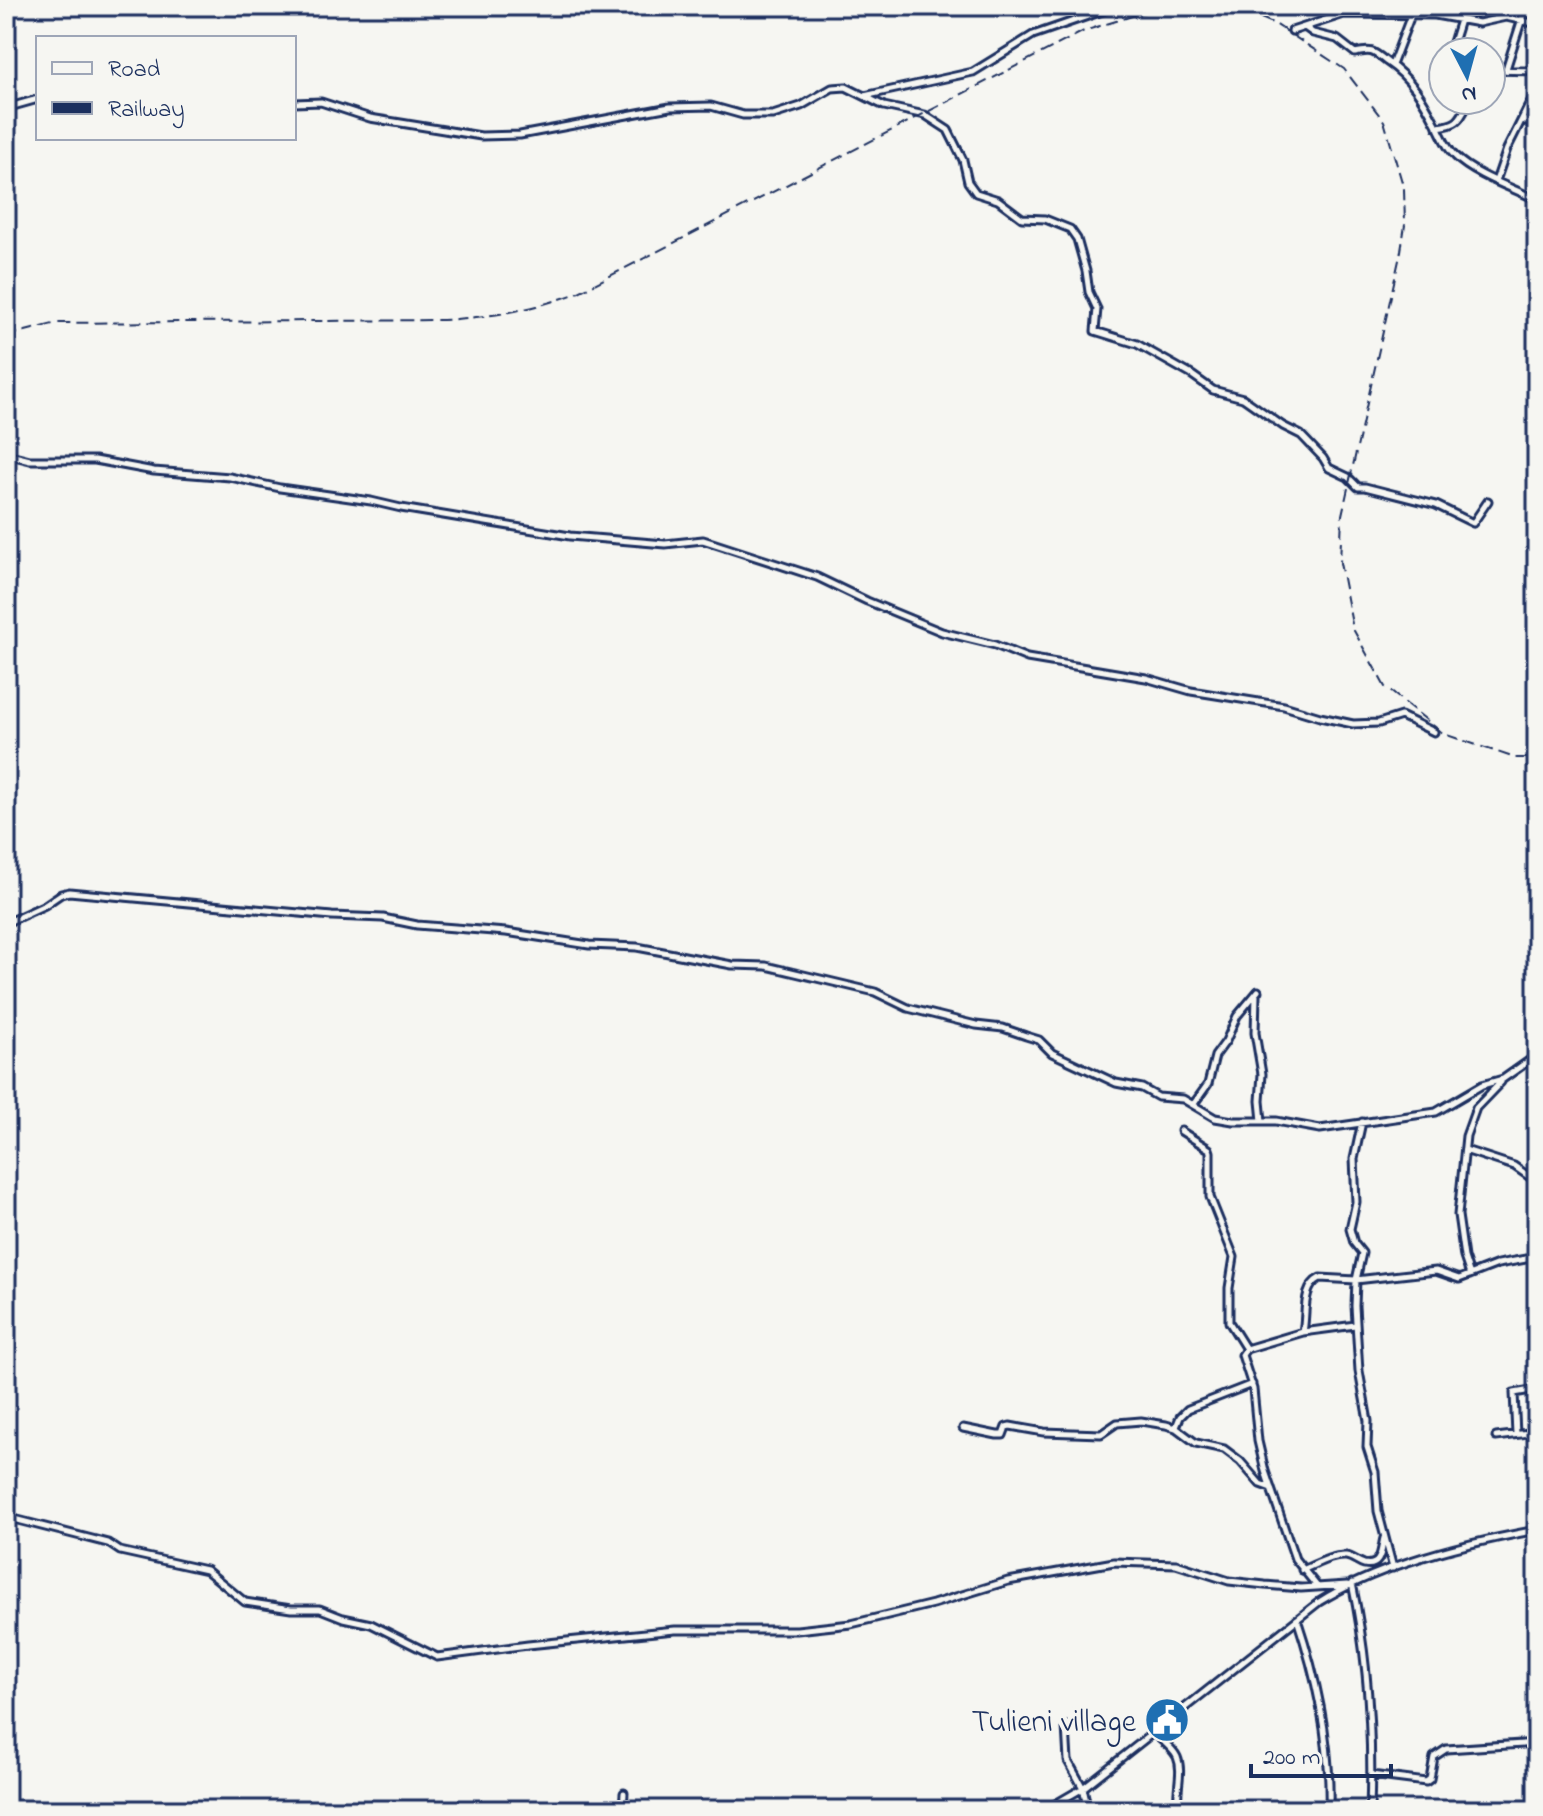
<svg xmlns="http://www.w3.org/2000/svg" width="1543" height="1816" font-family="'Indie Flower',sans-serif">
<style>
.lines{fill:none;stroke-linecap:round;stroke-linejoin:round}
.minor-casing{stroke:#1b2f5e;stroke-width:11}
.minor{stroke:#f6f6f2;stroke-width:5}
.rail{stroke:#1b2f5e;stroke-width:2;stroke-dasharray:12 6;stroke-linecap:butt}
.labels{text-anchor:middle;stroke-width:8;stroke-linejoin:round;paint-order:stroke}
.poi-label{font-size:32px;fill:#1b2f5e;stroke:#f6f6f2;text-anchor:end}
</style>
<rect width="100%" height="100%" fill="#f6f6f2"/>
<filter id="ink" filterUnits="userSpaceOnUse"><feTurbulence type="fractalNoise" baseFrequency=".0125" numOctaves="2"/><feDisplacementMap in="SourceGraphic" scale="16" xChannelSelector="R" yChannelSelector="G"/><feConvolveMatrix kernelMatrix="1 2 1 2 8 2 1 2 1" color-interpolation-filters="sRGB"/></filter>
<g filter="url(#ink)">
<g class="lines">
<g class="minor-casing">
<path id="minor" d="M 1324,6 L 1339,14
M 1306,28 L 1313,33 L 1337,39 L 1355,53 C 1372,49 1373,51 1387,62 C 1411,78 1423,99 1436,124 C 1442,135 1446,148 1455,156 C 1474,175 1513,188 1537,200
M 1292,31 L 1344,14 L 1435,15 L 1479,23 L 1506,17 L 1537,24
M 1450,52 L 1460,20
M 1392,65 L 1411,15
M 1506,69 L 1526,6
M 1491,70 L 1537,71
M 864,96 L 884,106 L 925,115 L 948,130 L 963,160 L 968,182 L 976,193 L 998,200 L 1022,218 L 1045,219 L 1070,229 L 1077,239 L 1086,271 L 1089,292 L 1097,309 L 1095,331 L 1137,344 L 1192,375 L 1213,390 L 1243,398 L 1283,426 L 1301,435 L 1323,458 L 1329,468 L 1348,477 L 1358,487 L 1365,487 L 1436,505 L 1473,523 L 1488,501
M 294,103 L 321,102 L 370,118 L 481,136 L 520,135 L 670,107 L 711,106 L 743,115 L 773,115 L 801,106 L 832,88 L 846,87 L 864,96 L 973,72 L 1033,35 L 1117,6
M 6,108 L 38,99
M 1522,119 L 1537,128
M 1437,127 C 1460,125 1460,119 1470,100
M 1496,181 L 1507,149 L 1537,89
M 6,454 L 30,460 L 95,460 L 154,471 L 230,477 L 280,488 L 371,501 L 401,508 L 570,536 L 665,544 L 703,540 L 817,577 L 867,601 L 942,632 L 995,645 L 1027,658 L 1146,678 L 1191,691 L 1284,706 L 1320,717 L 1353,724 L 1379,723 L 1401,716 L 1434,732
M 6,923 L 45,905 L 61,894 L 69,892 L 332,916 L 383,918 L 417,925 L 506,932 L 589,945 L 637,947 L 732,965 L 766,966 L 875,992 L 908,1008 L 976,1025 L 1003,1028 L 1026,1036 L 1039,1040 L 1052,1053 L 1116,1083 L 1142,1088 L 1158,1097 L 1183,1099 L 1215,1118 L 1233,1121 L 1276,1121 L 1320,1129 L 1436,1112 L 1482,1085 L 1503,1079 L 1537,1055
M 1256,995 L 1255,1033 L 1262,1074 L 1260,1101 L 1262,1121
M 1193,1105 L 1208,1084 L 1215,1056 L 1226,1041 L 1237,1016 L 1258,991
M 1362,1122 L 1354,1159 L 1356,1202 L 1350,1229 L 1354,1243 L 1362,1253 L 1356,1280 L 1355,1306 L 1359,1371 L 1368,1421 L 1367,1447 L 1375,1472 L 1378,1511 L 1393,1568
M 1181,1131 L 1209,1149 L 1210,1152 L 1210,1197 L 1234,1257 L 1229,1288 L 1229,1322 L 1246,1349
M 1465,1150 L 1514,1166 L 1537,1182
M 1470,1275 L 1464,1257 L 1458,1215 L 1466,1136 L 1476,1108 L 1501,1082
M 1303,1332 C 1307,1314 1301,1288 1320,1278 L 1356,1280 L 1436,1271 L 1459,1279 L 1498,1264 L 1537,1257
M 1176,1427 L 1180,1417 L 1188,1409 L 1252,1384
M 963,1428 L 997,1435 L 1003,1435 L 1006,1427 L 1010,1426 L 1044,1432 L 1101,1434 L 1117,1423 L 1141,1421 L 1166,1425 L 1176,1428 L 1196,1443 L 1224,1449 L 1240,1461 L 1260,1484 L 1271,1488
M 1516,1434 L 1514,1393 L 1537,1389
M 1496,1437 L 1537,1432
M 6,1517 L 108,1543 L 120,1551 L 206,1570 L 245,1602 L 291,1609 L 320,1609 L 343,1618 L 371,1624 L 437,1657 L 528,1645 L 675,1630 L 797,1630 L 851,1624 L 933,1604 L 1008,1581 L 1114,1562 L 1176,1564 L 1229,1581 L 1265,1585 L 1301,1588 L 1347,1585
M 1302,1570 C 1315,1565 1331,1555 1346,1556 C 1353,1557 1357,1562 1364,1564 C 1382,1568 1381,1549 1384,1538
M 1352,1583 C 1368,1659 1373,1732 1370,1810
M 1316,1585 L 1295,1559 L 1265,1471 L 1258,1441 L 1253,1389 L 1242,1355 L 1246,1349 L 1303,1332 L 1355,1325
M 1297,1619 C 1317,1679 1331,1747 1329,1810
M 1066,1726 L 1068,1761 L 1083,1788 L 1088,1810
M 1154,1733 C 1161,1740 1173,1748 1177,1757 C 1184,1773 1174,1793 1179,1810
M 1371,1775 L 1426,1782 L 1430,1779 L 1434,1757 L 1446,1749 L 1537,1743
M 623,1810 L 624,1793
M 1045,1810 L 1083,1788 L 1319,1602 C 1380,1564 1466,1543 1537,1530"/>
</g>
<use href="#minor" class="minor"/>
<path class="rail" d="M 1208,6 L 1249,13 L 1275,24 L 1344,69 L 1384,121 L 1404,189 L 1405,225 L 1401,251 L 1342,515 L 1340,563 L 1353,629 L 1385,687 L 1444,734 L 1515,758 L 1537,758
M 6,336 L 57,323 L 443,320 C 490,317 533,310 577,293 L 1084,31 L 1158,8 L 1194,6"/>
</g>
</g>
<defs>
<g id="civic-disc" transform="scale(2.3)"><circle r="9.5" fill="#1f6fb2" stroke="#f6f6f2"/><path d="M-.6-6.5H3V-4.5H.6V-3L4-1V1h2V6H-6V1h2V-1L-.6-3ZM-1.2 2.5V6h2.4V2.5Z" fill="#fff"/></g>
</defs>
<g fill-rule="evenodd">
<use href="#civic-disc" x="1167" y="1720"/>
</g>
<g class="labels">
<g class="poi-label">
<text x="1136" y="1731">Tulieni village</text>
</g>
</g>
<rect width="1543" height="1816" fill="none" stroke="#f6f6f2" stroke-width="32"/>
<rect x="16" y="16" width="1511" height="1784" fill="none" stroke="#1b2f5e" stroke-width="3" filter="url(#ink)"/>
<rect x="36" y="36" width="260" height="104" fill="#f6f6f2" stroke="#9ea6b7" stroke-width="2"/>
<rect x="52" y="62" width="40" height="12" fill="#f6f6f2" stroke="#9ea6b7" stroke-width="2"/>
<text x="108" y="76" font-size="24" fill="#1b2f5e">Road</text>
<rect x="52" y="102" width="40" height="12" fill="#1b2f5e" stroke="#9ea6b7" stroke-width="2"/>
<text x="108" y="116" font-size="24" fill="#1b2f5e">Railway</text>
<g transform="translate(1467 76) rotate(174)"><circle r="38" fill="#f6f6f2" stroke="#9ea6b7" stroke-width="2"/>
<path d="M0-6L14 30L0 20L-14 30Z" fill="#1f6fb2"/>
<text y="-12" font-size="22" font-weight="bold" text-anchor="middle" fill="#1b2f5e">N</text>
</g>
<path d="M1251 1764v12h140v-12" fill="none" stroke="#1b2f5e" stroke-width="4"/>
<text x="1263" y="1764" font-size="24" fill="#1b2f5e" stroke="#f6f6f2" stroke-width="6" paint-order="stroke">200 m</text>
</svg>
